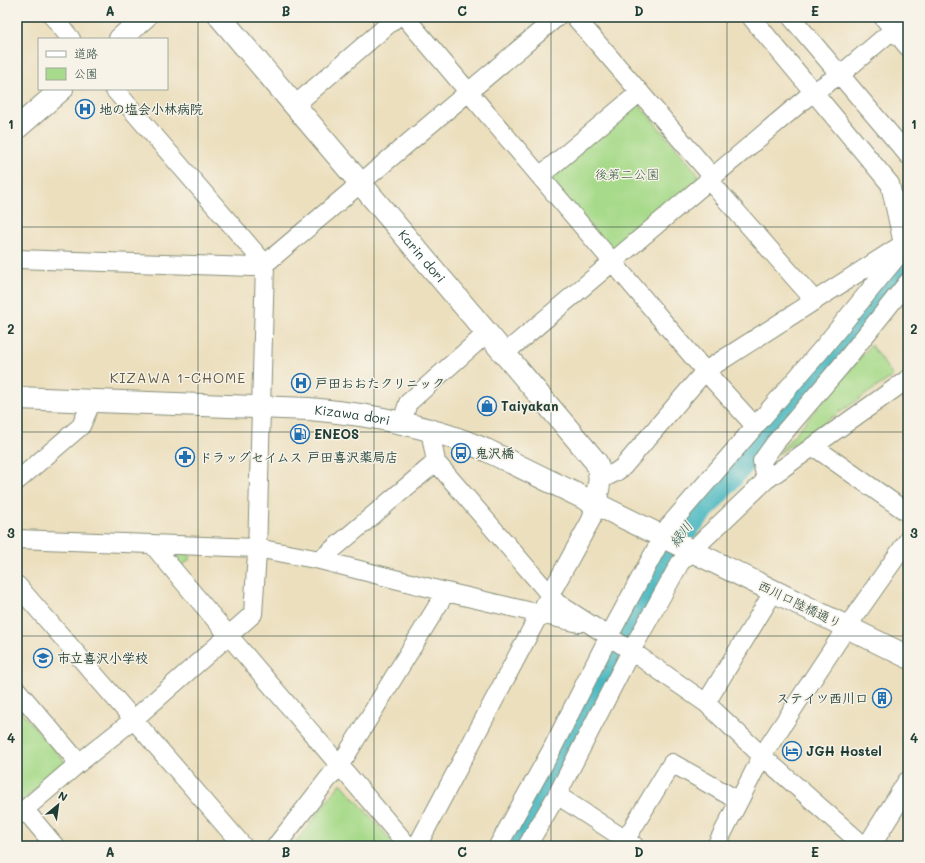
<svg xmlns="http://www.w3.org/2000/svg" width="925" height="863" font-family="Mali,'Klee One',sans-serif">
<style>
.green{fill:#a7da8a;stroke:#638c5f}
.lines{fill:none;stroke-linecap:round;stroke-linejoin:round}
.river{stroke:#49b8c1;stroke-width:28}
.street-casing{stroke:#868e79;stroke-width:20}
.secondary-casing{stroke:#868e79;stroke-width:24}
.street{stroke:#fff;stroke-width:18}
.secondary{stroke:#fff;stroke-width:22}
.grid{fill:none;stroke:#1f3d34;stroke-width:1;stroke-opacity:0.55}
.labels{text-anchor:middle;stroke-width:3;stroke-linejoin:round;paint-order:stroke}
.poi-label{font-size:13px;font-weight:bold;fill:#1f3d34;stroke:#f7f3e8;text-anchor:start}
.park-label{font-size:13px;fill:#3a5c45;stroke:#f7f3e8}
.street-label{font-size:13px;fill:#1f3d34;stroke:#f7f3e8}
.neighbourhood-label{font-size:14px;letter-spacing:1px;fill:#605c45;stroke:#f7f3e8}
.water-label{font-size:14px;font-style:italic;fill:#2a5c57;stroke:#f7f3e8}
.neatline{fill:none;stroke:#1f3d34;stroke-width:1.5}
.grid-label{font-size:13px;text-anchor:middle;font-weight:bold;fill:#1f3d34}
</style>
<rect width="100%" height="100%" fill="#f7f3e8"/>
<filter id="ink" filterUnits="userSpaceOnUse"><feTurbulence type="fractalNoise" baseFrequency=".025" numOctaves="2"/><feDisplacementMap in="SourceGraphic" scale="8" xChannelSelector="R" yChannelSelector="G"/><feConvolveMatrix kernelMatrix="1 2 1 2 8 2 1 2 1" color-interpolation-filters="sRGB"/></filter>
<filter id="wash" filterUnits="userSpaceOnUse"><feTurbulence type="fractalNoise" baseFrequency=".012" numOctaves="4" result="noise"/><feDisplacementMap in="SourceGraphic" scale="16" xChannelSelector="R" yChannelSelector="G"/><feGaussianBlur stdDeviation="0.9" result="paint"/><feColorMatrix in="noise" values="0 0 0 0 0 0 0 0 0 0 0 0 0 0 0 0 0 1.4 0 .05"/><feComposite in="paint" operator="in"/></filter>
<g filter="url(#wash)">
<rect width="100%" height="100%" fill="#ecdfbe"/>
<path class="green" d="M 637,102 L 698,174 L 698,179 L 615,251 L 612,251 L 550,178 Z
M 871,345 L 893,376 L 778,454 Z
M 172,553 L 187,553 L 191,558 L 177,570 L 167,558 Z
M 17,707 L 66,763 L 17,805 Z
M 341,783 L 396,846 L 293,846 Z"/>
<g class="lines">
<path class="river" d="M 511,846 L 535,805 L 662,561 L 686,526 L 771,428 L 908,260"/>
</g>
</g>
<g filter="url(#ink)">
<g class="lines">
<g class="street-casing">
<path id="street" d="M 53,17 L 71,39
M 405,17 L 705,371 L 755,426
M 575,17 L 712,176 L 714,186 L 815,301
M 791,17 L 908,155
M 883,17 L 908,47
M 295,105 L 397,17
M 540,176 L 640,92
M 17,259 L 252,267 L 265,264 L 557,17
M 504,354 L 813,92 L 840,75 L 908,17
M 402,422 L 408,403 L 487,333
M 430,430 L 436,462 L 557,603 L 630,650 L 706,703 L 762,756 L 864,846
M 813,446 L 908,513
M 600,480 L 616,472 L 623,467 L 705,371 L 903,244 L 890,184 L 751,17
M 766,480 L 762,461 L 775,443 L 840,367 L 908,282
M 17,481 L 81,426 L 92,401
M 17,539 L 257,548 L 320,560 L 446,592 L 579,623
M 152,544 C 236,646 323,745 408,846
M 320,560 L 436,462
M 17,585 L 243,846
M 17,690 L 79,763
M 706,703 L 774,591
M 557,795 L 635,846
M 24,809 L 55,846
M 17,816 L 79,763 L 133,720 L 253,614 L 257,553 L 265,264 L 114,89
M 626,839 L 672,763 L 739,801
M 276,846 L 345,757 L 446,592
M 417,846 L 540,613 L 591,520 L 595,504
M 498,846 L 550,753 L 609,636 L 668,527 L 821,350 L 896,258 L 903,244
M 527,846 L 557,795 L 631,651 L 680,563 L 704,539 L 766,480 L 908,379
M 716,846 L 762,756 L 847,627 L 908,540"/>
</g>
<g class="secondary-casing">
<g id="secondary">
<path id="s1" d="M 220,17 L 596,462 C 603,478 598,487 595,504"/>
<path d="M 120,39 L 145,17"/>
<path d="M 17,128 L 62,89"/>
<path id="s2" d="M 17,398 L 309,409 C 370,414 430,426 486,450 L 908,657"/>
<path d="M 869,846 L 908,783"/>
</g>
</g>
<use href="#street" class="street"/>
<use href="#secondary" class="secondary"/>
</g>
</g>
<path class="grid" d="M 198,17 L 198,846M 374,17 L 374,846M 551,17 L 551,846M 727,17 L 727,846M 17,227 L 908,227M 17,432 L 908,432M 17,636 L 908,636"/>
<defs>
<g id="hospital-ring" transform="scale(1)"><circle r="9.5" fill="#f7f3e8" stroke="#1f6fb2" stroke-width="1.5"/><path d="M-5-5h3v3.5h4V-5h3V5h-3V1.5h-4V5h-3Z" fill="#1f6fb2"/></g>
<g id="shop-ring" transform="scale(1)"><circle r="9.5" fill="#f7f3e8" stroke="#1f6fb2" stroke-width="1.5"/><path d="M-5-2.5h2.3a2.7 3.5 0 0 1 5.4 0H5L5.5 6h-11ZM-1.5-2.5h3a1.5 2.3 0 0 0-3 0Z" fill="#1f6fb2"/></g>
<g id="fuel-ring" transform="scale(1)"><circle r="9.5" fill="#f7f3e8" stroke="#1f6fb2" stroke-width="1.5"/><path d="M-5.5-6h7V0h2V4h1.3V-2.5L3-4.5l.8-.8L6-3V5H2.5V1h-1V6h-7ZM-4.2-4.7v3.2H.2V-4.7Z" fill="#1f6fb2"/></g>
<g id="bus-ring" transform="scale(1)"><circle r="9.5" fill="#f7f3e8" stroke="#1f6fb2" stroke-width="1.5"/><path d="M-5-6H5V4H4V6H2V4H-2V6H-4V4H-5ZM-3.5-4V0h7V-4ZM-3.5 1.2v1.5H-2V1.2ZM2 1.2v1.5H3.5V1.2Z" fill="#1f6fb2"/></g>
<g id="pharmacy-ring" transform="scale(1)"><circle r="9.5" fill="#f7f3e8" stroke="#1f6fb2" stroke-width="1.5"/><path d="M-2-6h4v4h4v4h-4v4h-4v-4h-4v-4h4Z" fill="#1f6fb2"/></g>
<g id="school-ring" transform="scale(1)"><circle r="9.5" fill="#f7f3e8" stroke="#1f6fb2" stroke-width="1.5"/><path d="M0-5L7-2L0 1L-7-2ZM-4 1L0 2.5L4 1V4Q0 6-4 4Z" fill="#1f6fb2"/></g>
<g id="building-ring" transform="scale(1)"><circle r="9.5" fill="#f7f3e8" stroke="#1f6fb2" stroke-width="1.5"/><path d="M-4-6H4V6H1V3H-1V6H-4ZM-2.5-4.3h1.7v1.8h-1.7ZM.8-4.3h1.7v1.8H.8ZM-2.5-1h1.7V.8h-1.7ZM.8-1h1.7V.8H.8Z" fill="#1f6fb2"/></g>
<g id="hotel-ring" transform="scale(1)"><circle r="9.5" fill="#f7f3e8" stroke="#1f6fb2" stroke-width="1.5"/><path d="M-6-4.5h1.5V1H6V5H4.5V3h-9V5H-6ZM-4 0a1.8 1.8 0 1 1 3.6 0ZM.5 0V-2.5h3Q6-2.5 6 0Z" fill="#1f6fb2"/></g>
</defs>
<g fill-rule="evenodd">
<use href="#hospital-ring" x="85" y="109"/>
<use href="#hospital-ring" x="301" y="383"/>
<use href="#shop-ring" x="487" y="406"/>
<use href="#fuel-ring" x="300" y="434"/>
<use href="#bus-ring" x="461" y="453"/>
<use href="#pharmacy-ring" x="185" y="457"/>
<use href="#school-ring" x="43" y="658"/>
<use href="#building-ring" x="882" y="698"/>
<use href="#hotel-ring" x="792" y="751"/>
</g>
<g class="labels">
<g class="poi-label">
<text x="99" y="114">地の塩会小林病院</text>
<text x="315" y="388">戸田おおたクリニック</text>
<text x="501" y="411">Taiyakan</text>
<text x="314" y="439">ENEOS</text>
<text x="475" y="458">鬼沢橋</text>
<text x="199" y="462">ドラッグセイムス 戸田喜沢薬局店</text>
<text x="57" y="663">市立喜沢小学校</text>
<text x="868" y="703" text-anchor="end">ステイツ西川口</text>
<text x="806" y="756">JGH Hostel</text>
</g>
<g class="park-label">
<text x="627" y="179">後第二公園</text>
</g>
<g class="street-label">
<text dy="5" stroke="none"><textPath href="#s1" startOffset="313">Karin dori</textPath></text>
<text dy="5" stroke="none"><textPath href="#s2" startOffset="336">Kizawa dori</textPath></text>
<text transform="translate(800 604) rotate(26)" y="5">西川口陸橋通り</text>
</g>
<g class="neighbourhood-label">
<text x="178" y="383">KIZAWA 1-CHOME</text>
</g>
<g class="water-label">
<text transform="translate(681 534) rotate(-53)" y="5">緑川</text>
</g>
</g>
<rect width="925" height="863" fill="none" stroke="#f7f3e8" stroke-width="44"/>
<rect x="38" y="38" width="130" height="52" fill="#f7f3e8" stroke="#a1aaa0"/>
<rect x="46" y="51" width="20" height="6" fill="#ffffff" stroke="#a1aaa0"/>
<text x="74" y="58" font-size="12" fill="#1f3d34">道路</text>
<rect x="46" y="68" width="20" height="12" fill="#a7da8a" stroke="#a1aaa0"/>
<text x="74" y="78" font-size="12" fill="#1f3d34">公園</text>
<g transform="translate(58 805) rotate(29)" stroke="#f7f3e8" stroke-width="3" paint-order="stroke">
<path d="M0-3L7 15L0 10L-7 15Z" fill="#1f3d34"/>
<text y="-6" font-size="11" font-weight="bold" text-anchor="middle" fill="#1f3d34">N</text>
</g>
<rect x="22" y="22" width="881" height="819" class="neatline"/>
<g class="grid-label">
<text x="110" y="16">A</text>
<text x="286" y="16">B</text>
<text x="462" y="16">C</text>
<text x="639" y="16">D</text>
<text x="815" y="16">E</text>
<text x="11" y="129">1</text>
<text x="914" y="129">1</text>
<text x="11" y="334">2</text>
<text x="914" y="334">2</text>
<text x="11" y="538">3</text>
<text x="914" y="538">3</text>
<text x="11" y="743">4</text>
<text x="914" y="743">4</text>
<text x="110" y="857">A</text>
<text x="286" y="857">B</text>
<text x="462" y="857">C</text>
<text x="639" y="857">D</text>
<text x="815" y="857">E</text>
</g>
</svg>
